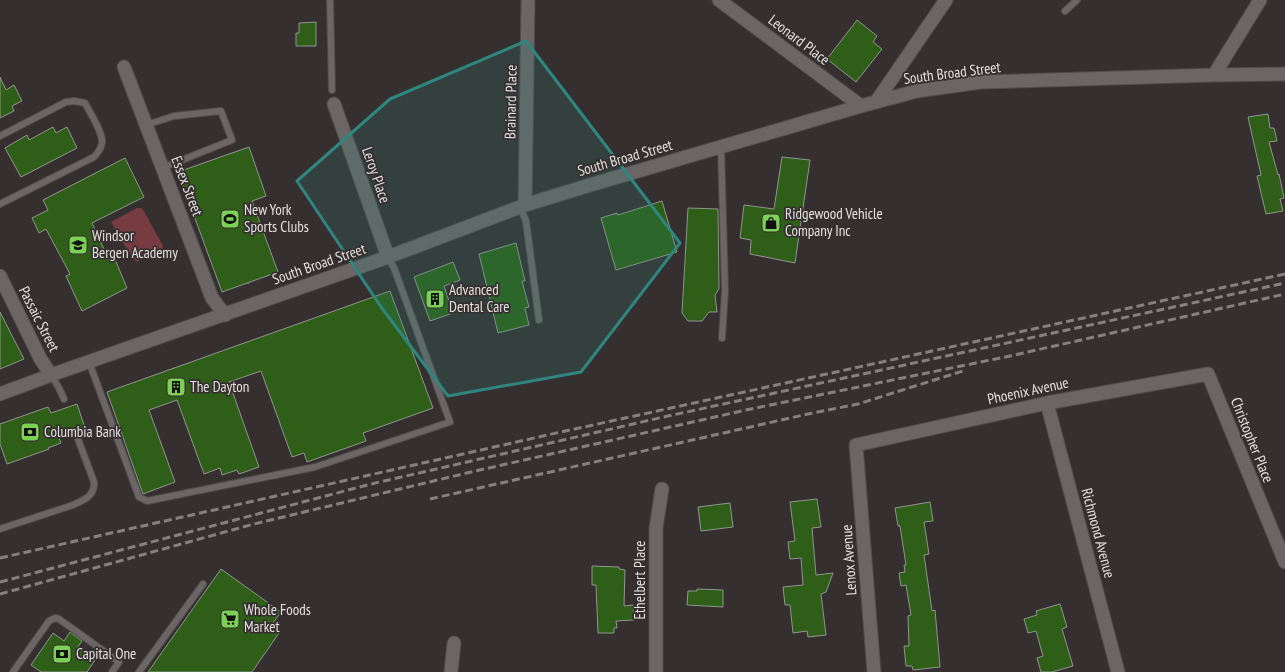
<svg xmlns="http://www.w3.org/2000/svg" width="1285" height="672" font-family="'PT Sans Narrow',sans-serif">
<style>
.green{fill:#763c42}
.building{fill:#2e5e17;stroke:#919590}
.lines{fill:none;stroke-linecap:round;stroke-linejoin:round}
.lane-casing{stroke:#504b4c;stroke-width:8}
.street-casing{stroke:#504b4c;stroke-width:15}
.path{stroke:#7b7576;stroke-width:2.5;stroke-dasharray:2 3;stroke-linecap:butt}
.lane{stroke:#6c6565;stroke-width:6}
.street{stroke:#6c6565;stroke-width:13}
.rail{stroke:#847f80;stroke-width:3;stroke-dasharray:8 4;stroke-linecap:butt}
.marked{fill:#2f867f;fill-opacity:0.2;stroke:#2f867f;stroke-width:3;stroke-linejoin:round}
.labels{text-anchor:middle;stroke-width:3.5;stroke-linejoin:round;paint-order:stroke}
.street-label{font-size:15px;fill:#e4e0e1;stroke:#352f2f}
.poi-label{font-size:15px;fill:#e4e0e1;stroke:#352f2f;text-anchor:start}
</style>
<rect width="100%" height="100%" fill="#352f2f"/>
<path class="green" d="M 137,208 L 141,208 L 144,211 L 163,246 L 163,249 L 136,262 L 125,246 L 111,222 Z"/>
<path class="building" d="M 857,20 L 877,36 L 873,42 L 882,49 L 856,82 L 827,59 Z
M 316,22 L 316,46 L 296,46 L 296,33 L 299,33 L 299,23 Z
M 0,77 L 6,90 L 14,85 L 22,101 L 12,106 L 14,111 L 0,118 Z
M 1268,114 L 1270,128 L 1274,128 L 1277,141 L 1269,142 L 1278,175 L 1279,174 L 1284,198 L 1280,199 L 1283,211 L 1266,214 L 1257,176 L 1261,175 L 1248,117 Z
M 53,127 L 56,133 L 67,127 L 77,148 L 21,177 L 5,148 L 27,135 L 29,140 Z
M 249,147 L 266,196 L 252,201 L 278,272 L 222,292 L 178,172 Z
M 782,157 L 810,160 L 795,263 L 750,254 L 751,240 L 740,238 L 744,205 L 774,209 Z
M 125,158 L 144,197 L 92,223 L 109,260 L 114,257 L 127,288 L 82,311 L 66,276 L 70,274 L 46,229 L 39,233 L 32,218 L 48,210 L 43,200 Z
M 662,201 L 677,252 L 616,270 L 601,218 L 617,213 L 618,215 Z
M 688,208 L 718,209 L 719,289 L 715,295 L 717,312 L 709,312 L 702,321 L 688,321 L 682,313 Z
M 516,243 L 525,281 L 522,281 L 529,307 L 525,308 L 529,325 L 498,333 L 479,254 Z
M 453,262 L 460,280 L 444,286 L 453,313 L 430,321 L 414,277 Z
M 390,291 L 433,408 L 363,433 L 366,441 L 307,462 L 304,453 L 292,457 L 261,371 L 229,382 L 259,467 L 239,474 L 237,470 L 222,475 L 220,468 L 204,474 L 177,400 L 149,410 L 175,482 L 143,494 L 107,392 Z
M 0,312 L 24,359 L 0,369 Z
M 77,404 L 85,428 L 59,438 L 61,443 L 48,448 L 49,449 L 7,464 L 0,444 L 0,424 L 48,407 L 51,413 Z
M 817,499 L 821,527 L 812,528 L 816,575 L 833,573 L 826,592 L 821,594 L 826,635 L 808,637 L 807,631 L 793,633 L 790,605 L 785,605 L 783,587 L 803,585 L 801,558 L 790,559 L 788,542 L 795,541 L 790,502 Z
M 930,502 L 933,521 L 924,522 L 929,554 L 924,555 L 932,611 L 935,610 L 940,667 L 913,670 L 912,666 L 906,666 L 904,646 L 909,646 L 908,616 L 911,615 L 906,585 L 901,586 L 899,573 L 905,572 L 904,565 L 906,565 L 900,526 L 898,526 L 895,508 Z
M 730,503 L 733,527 L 701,531 L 698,507 Z
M 592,566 L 619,567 L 619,569 L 625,570 L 624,606 L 633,605 L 634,620 L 616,621 L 617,628 L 614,628 L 614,633 L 598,633 L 596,585 L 592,585 Z
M 221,569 L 281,612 L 270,627 L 279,633 L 252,672 L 148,672 Z
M 697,589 L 723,590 L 723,607 L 687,605 L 688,591 L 697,591 Z
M 1060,604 L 1067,627 L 1062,629 L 1073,666 L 1052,672 L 1041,672 L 1037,658 L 1043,656 L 1036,631 L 1028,633 L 1024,619 L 1037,615 L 1036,611 Z
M 70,632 L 82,641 L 77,648 L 95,660 L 87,672 L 41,672 L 31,665 L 53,633 L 64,641 Z"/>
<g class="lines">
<g class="lane-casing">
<path id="lane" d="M 330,0 L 332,90
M 1065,11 L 1077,0
M 146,125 L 174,116 L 221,111 L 232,140 L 162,168
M 0,136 L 66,102 L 74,101 L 85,103 C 90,113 103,132 102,143 C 101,148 98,153 94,157 L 0,204
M 721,147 L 725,291 L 722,338
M 520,207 L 526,221 L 539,320
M 89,362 L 139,497 L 147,501 L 315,467 L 450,422 L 394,268 L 388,257
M 51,375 L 59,388 L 64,399
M 0,529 L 73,505 C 84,500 95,496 94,482 L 78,439
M 13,672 L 49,621 L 55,618 L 59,619 L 119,662 L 112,672
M 139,672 L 203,584"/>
</g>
<g class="street-casing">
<path id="street" d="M 719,0 L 861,106
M 124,67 L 212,298 L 225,315
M 1214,75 L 1260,0
M 876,102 L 946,0
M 334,104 L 388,257
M 525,205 L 528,0
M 0,276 L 40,358 L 51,375
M 0,394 L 51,375 L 388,257 L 525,205 L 590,185 L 861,106 L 917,91 L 981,82 L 1214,75 L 1285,74
M 1047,403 L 1118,672
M 451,672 L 454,643
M 656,672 L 656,528 L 662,489
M 874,672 L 856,445 L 1047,403 L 1208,374 L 1285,562"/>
</g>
<path class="path" d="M 248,282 L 249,285"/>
<use href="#lane" class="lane"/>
<use href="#street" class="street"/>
<path class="rail" d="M 430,499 L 808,414 L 858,404 L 966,370
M 0,558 L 561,432 L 1285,274
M 0,582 L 371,484 L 668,416 L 1285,283
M 0,594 L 254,524 L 471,472 L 746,410 L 1010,356 L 1285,294"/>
</g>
<path class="marked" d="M 526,41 L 680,243 L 581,372 L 448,396 L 381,307 L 297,181 L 390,99 Z"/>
<defs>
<g id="stadium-square" transform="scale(1)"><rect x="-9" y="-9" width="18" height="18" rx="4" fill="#7bd155" stroke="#352f2f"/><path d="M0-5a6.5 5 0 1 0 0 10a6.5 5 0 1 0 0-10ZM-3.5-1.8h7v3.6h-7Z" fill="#111"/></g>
<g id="shop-square" transform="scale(1)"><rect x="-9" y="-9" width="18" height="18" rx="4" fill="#7bd155" stroke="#352f2f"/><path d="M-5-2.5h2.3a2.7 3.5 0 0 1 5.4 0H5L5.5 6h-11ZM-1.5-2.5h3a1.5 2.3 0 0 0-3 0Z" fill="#111"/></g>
<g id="school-square" transform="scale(1)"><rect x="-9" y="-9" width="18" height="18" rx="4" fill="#7bd155" stroke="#352f2f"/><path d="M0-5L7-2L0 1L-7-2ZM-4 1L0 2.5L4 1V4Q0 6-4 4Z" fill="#111"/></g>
<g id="building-square" transform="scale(1)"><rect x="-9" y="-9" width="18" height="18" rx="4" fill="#7bd155" stroke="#352f2f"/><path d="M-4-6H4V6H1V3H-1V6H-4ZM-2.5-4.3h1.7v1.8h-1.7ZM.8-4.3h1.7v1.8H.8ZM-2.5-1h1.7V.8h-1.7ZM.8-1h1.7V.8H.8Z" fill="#111"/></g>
<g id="bank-square" transform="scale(1)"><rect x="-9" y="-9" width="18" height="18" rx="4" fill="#7bd155" stroke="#352f2f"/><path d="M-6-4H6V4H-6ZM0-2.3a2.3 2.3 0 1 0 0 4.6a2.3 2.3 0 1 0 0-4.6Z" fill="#111"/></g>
<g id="supermarket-square" transform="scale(1)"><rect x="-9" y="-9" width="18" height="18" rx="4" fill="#7bd155" stroke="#352f2f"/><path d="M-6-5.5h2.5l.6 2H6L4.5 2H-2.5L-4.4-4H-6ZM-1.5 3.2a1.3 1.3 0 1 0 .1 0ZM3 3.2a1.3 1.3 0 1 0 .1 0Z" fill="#111"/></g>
</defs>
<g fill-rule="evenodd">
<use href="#stadium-square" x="230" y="219"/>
<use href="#shop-square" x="771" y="223"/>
<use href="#school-square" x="78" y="245"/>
<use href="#building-square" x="435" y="299"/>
<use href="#building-square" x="176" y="387"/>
<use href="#bank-square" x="30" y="432"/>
<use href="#supermarket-square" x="230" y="619"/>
<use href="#bank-square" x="62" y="654"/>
</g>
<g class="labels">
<g class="street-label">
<text transform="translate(799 40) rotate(37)" y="5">Leonard Place</text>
<text transform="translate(952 73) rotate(-7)" y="5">South Broad Street</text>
<text transform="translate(511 102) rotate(-89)" y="5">Brainard Place</text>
<text transform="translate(625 158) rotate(-16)" y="5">South Broad Street</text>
<text transform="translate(376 175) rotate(71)" y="5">Leroy Place</text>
<text transform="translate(187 186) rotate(69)" y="5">Essex Street</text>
<text transform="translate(319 264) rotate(-19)" y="5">South Broad Street</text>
<text transform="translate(39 319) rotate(63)" y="5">Passaic Street</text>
<text transform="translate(1028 391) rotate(-12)" y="5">Phoenix Avenue</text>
<text transform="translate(1252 440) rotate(68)" y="5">Christopher Place</text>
<text transform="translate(1098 533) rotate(75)" y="5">Richmond Avenue</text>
<text transform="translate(849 560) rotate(-94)" y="5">Lenox Avenue</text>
<text transform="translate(640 580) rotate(-90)" y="5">Ethelbert Place</text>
</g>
<g class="poi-label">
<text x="244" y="215">New York<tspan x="244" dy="17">Sports Clubs</tspan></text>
<text x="785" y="219">Ridgewood Vehicle<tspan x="785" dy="17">Company Inc</tspan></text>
<text x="92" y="241">Windsor<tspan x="92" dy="17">Bergen Academy</tspan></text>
<text x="449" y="295">Advanced<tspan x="449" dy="17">Dental Care</tspan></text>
<text x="190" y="392">The Dayton</text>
<text x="44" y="437">Columbia Bank</text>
<text x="244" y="615">Whole Foods<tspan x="244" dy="17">Market</tspan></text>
<text x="76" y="659">Capital One</text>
</g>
</g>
</svg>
